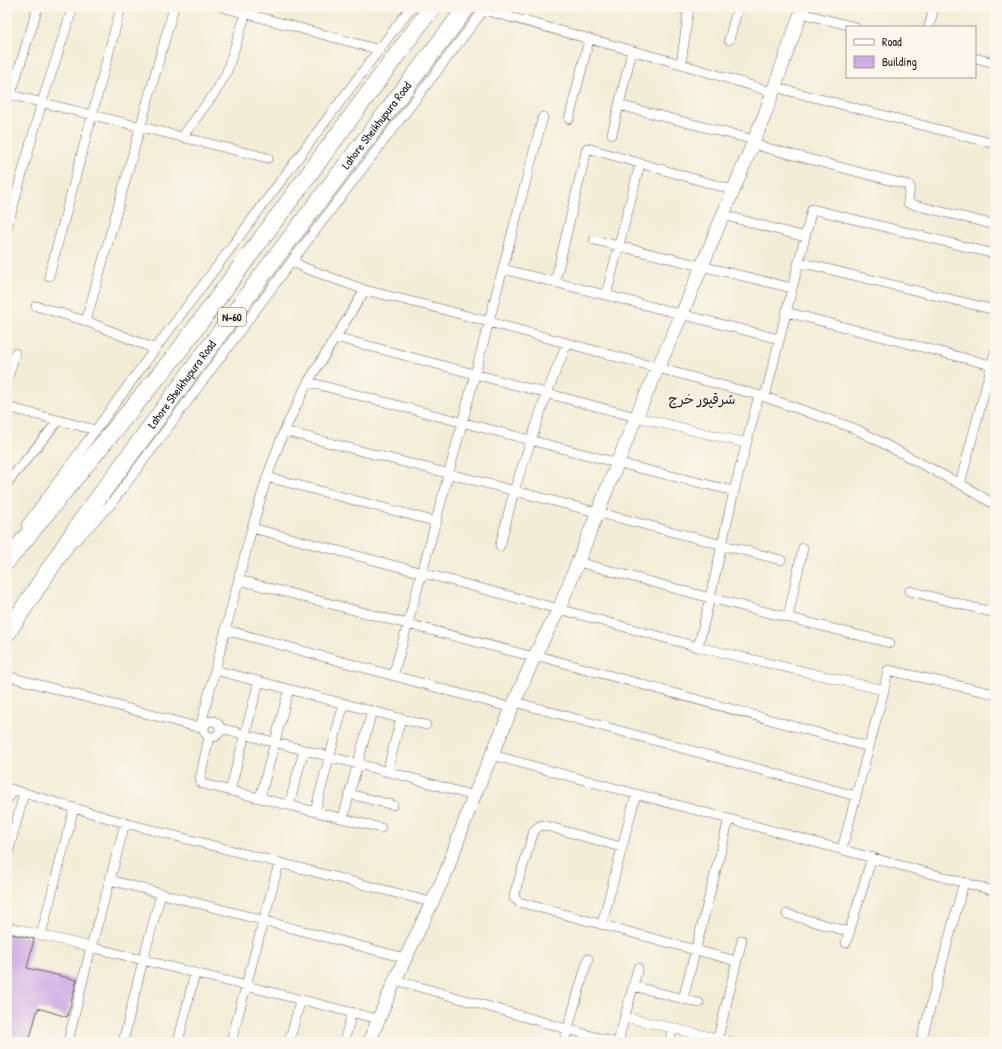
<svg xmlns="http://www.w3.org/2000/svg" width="1002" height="1049" font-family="'Patrick Hand','Playpen Sans Arabic',sans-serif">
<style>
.building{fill:#cface3}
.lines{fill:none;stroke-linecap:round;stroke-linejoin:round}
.street-casing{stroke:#67655d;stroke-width:10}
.secondary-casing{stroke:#67655d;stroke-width:14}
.highway-casing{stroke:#67655d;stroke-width:18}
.street{stroke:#fff;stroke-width:9}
.secondary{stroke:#fff;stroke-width:13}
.highway{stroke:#fff;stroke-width:17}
.labels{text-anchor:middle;stroke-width:3.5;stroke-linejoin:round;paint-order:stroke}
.shield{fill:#fbf7ec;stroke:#5f5e5a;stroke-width:1}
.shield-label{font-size:11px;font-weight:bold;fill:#1c1c1c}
.street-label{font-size:12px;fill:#1c1c1c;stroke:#fbf7ec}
.quarter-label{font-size:14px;fill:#1c1c1c;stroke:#fbf7ec}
</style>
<rect width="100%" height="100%" fill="#fbf7ec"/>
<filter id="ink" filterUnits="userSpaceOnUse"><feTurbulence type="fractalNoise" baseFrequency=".025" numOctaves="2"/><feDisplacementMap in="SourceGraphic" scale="8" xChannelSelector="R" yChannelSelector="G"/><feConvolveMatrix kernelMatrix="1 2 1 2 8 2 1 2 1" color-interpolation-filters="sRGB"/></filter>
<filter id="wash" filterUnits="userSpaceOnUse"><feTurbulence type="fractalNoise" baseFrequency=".012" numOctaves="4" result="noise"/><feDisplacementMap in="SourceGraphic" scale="16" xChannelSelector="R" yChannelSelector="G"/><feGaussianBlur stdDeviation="0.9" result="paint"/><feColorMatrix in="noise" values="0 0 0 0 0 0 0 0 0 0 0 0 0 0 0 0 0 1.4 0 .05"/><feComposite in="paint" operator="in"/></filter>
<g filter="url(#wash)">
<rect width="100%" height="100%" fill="#f3edd7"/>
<g id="blocks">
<path class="building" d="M 7,933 L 34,939 L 27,968 L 77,980 L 67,1017 L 38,1008 L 29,1042 L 7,1042 Z"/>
</g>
</g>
<g filter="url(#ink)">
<use href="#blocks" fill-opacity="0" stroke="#67655d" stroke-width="1"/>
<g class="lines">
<g class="street-casing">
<path id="street" d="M 222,7 L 380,50
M 676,7 L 688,10
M 484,10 L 681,64 L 772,92
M 801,13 L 855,27
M 929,27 L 934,7
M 729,40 L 738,7
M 975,58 L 995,63
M 681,64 L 689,7
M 774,87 L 995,144
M 7,94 L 268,158
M 11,94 L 38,7
M 619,105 L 754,140
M 569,119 L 589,40
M 612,134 L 632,51
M 182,137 L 216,91 L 226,74 L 246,13
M 752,144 L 908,185 L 910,187 L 908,200 L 908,203 L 911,204 L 995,225
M 723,215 L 805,237
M 7,228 L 42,102 L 73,7
M 594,240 L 792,288
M 292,261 L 305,268 L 365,290 L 445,310 L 765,397 L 856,429 L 971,490 L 995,505
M 799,262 L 995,310
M 503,269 L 779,339
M 49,276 L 121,7
M 555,282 L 587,148 L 733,190
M 606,295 L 640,164
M 36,306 L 86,321 L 155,349
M 786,312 L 995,366
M 86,321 L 174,7
M 335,337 L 636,417 L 746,443
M 7,381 L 15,353
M 308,382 L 618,463 L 734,491
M 765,397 L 812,209 L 995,254
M 7,407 L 96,430
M 284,431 L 781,560
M 267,477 L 437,522
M 7,483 L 59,420
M 960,484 L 995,352
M 26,525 L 155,349 L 411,7
M 252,528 L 559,609 L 698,647 L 884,690 L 888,670 L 995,694
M 76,540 L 111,504 L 292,261 L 486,7
M 500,546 L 514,491 L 547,393 L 567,343
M 578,562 L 710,598 L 890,643
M 239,580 L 534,657
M 910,591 L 995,613
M 788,617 L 803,548
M 226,630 L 512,708
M 698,647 L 710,598 L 734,491 L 759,395
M 535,655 L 869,747
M 215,670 L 426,725
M 7,676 L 204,729
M 393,676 C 446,491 493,303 543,117
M 515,702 L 856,796
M204 729a8 8 0 1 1 16 0a8 8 0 1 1-16 0Z
M 200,728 L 252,528 L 267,477 L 284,431 L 308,382 L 365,290
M 220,728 L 408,777 L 474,796
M 209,737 L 200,779 L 201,782 L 203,784 L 381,828
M 492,755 L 995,891
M 387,772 L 401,718
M 7,788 L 125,823 L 431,902
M 230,791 L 259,681
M 349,794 L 393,805
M 260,798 L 289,689
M 7,800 L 14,790
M 289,805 L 304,750
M 315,811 L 344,703
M 343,818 L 372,711
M 621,847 L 543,825 L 538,827 L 534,831 L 514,895 L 514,898 L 519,902 L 736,961
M 842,849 L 884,690
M 7,857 L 24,793
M 110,880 L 125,823
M 787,914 L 850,932
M 602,924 L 636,794
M 7,927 L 91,947 L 68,1042
M 41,935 L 74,808
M 846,943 L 872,857
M 395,980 L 613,1042
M 633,986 L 699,1003
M 683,999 L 729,819
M 625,1017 L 732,1042
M 378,1019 L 91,947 L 110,880 L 405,958
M 123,1042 L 143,960 L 161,894
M 178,1042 L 195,973
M 231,1042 L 279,863
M 289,1042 L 301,999
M 344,1042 L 352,1012
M 564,1042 L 588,959
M 618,1042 L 638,968
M 670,1042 L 672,1028
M 717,1042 L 742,940
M 921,1042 L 964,882"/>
</g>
<g class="secondary-casing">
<path id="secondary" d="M 369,1042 L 395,980 L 445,875 L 474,796 L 535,655 L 559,609 L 636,417 L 682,314 L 765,114 L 803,7"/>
</g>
<g class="highway-casing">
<g id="highway">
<path d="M 7,561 L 178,352 L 432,7"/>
<path id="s1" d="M 7,633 L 82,520 L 269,266 L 467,7"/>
</g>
</g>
<use href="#street" class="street"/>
<use href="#secondary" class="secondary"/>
<use href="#highway" class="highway"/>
</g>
</g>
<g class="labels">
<rect class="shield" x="218" y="308" width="28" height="18" rx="3"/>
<g class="shield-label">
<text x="232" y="321">N-60</text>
</g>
<g class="street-label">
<text dy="4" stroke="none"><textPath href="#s1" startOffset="628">Lahore Sheikhupura Road</textPath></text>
<text dy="4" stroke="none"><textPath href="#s1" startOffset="304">Lahore Sheikhupura Road</textPath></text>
</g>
<g class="quarter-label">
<text x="702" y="404">شرقپور خرچ</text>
</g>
</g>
<rect width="1002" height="1049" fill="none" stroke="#fbf7ec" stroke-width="24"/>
<rect x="846" y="26" width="130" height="52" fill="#fbf7ec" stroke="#a29f99"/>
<rect x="854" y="39" width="20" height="6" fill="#ffffff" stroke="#a29f99"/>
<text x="882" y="46" font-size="12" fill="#1c1c1c">Road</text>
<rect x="854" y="56" width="20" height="12" fill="#cface3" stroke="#a29f99"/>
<text x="882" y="66" font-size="12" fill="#1c1c1c">Building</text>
</svg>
